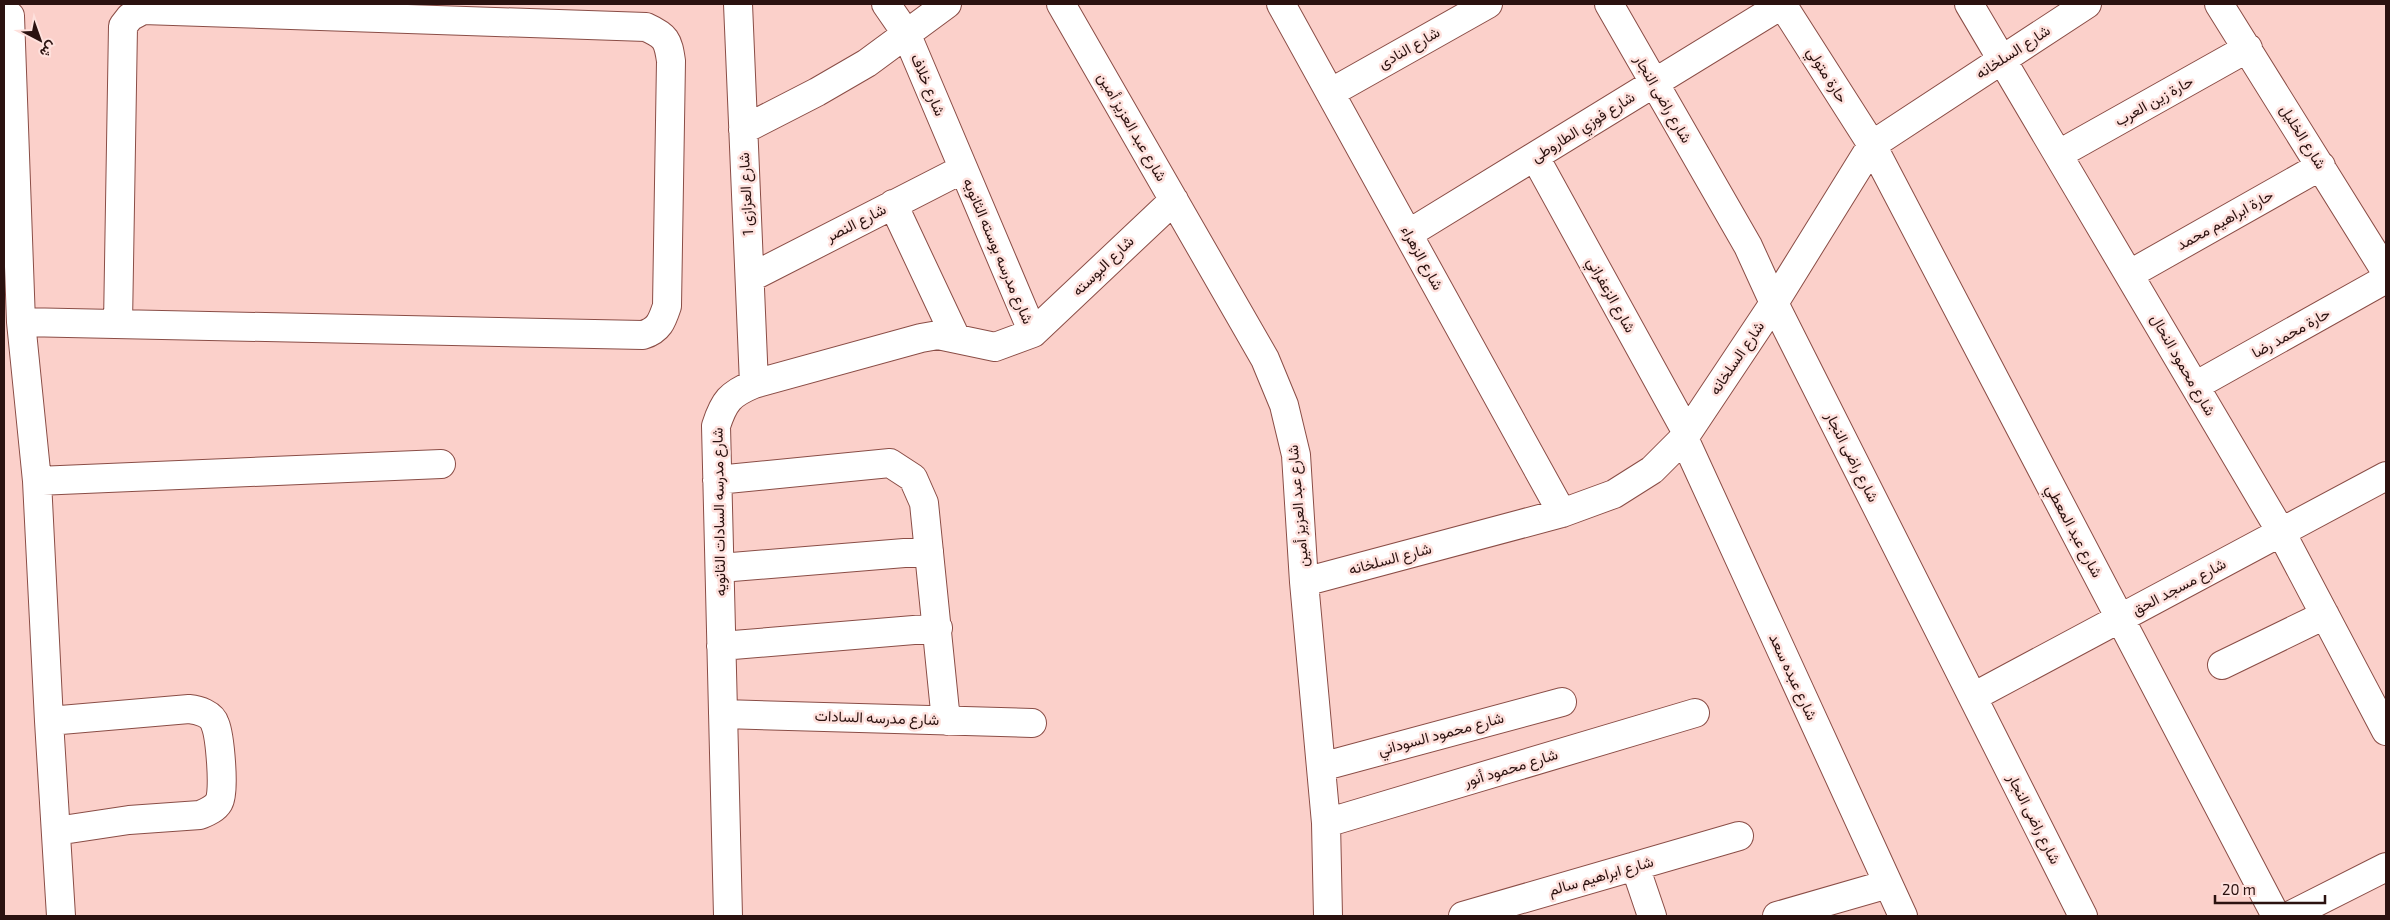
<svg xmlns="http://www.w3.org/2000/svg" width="2390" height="920" font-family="'Exo 2',Vazirmatn,sans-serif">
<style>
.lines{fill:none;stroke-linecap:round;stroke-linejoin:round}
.minor-casing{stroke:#8a4d46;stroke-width:30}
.minor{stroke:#fff;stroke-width:28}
.labels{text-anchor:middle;stroke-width:5;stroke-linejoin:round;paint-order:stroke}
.street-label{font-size:15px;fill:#2b1210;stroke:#fee1dd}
</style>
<rect width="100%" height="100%" fill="#fbd0ca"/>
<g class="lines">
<g class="minor-casing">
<path id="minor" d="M 738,4 L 754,384
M 886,4 L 906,33 L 1033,333
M 1061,4 L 1265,359 L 1284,405 L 1296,455 L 1304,582 L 1326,823 L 1328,916
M 1281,4 L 1562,513
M 1609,4 L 1748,246 L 1774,303 L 2083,916
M 1782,4 L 1872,145 L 2276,916
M 1969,4 L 2281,532 L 2386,731
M 2219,4 L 2386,272
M 10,16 L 21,322 L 37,481 L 49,721 L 61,916
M 1330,93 L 1488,4
M 743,130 L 817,92 L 867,63 L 947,4
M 2059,154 L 2248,48
M 1535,157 L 1687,433
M 893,204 L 956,338
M 1408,234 L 1783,4
M 2130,274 L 2321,166
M 750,278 L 963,169
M 21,322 L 643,335 C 659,330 662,321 667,306 L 671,61 C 668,40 666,36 646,27 L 143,10 L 130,17 L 123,26 L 118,324
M 2195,386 L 2386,279
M 1684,438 L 1903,916
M 717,480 L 890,463 L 913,478 L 924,503 L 946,721
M 37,481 L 441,464
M 720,568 L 929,551
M 1304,582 L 1562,513 L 1614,494 L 1652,470 L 1684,438 L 1774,303 L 1872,145 L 2087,4
M 721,646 L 938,628
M 2222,665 L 2325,615
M 1973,697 L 2386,476
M 723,714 L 1032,723
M 49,721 L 189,709 C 199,710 212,714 215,724 C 220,736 225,792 219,802 C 215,809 207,812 200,815 L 129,820 L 56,831
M 1321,767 L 1562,702
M 1326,823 L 1695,713
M 1635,866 L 1652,916
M 728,916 L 716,426 C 724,401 730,394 754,384 L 921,338 L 938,335 L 995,347 L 1033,333 L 1174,200
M 1463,916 L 1739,836
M 1777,916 L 1888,884
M 2289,916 L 2386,867"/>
</g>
<use href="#minor" class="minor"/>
</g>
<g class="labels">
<g class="street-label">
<text transform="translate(1409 48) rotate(-30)" y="5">شارع النادى</text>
<text transform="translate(2013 52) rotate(-33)" y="5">شارع السلخانه</text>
<text transform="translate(1827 75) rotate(58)" y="5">حارة متولي</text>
<text transform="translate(928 85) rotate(67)" y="5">شارع خلاف</text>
<text transform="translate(1663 99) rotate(60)" y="5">شارع راضى النجار</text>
<text transform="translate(2154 101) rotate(-29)" y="5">حارة زين العرب</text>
<text transform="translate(1132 127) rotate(60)" y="5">شارع عبد العزيز أمين</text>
<text transform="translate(1583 127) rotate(-32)" y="5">شارع فوزي الطاروطى</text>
<text transform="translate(2303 137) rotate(58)" y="5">شارع الخليل</text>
<text transform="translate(746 194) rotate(-93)" y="5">شارع العزازى 1</text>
<text transform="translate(2225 220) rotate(-29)" y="5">حارة ابراهيم محمد</text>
<text transform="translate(856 223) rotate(-27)" y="5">شارع النصر</text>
<text transform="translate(998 251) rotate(67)" y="5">شارع مدرسه بوسته الثانويه</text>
<text transform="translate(1422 258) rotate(61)" y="5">شارع الزهراء</text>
<text transform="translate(1103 266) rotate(-44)" y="5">شارع البوسته</text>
<text transform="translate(1611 295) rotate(61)" y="5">شارع الزعفراني</text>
<text transform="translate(2291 333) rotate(-29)" y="5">حارة محمد رضا</text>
<text transform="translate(1737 358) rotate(-56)" y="5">شارع السلخانه</text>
<text transform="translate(2183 365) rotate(60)" y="5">شارع محمود النحال</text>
<text transform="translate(1852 457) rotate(63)" y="5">شارع راضى النجار</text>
<text transform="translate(1298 506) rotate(-95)" y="5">شارع عبد العزيز أمين</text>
<text transform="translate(719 512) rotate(-91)" y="5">شارع مدرسه السادات الثانويه</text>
<text transform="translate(2074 531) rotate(62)" y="5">شارع عبد المعطي</text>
<text transform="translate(1390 559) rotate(-15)" y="5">شارع السلخانه</text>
<text transform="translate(2179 587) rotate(-28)" y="5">شارع مسجد الحق</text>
<text transform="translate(1793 677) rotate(65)" y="5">شارع عبده سعد</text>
<text transform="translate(877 718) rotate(2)" y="5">شارع مدرسه السادات</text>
<text transform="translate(1441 734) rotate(-15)" y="5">شارع محمود السوداني</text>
<text transform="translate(1511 768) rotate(-17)" y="5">شارع محمود أنور</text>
<text transform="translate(2034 819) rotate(63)" y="5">شارع راضى النجار</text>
<text transform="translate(1601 876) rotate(-16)" y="5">شارع ابراهيم سالم</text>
</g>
</g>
<rect width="2390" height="920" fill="none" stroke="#2b1210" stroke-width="10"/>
<g transform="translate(40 40) rotate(139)" stroke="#fee1dd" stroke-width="4" paint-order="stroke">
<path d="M0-4L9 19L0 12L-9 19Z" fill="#2b1210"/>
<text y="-8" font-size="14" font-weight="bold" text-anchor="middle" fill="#2b1210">ش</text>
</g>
<path d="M2215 895v8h110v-8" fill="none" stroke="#2b1210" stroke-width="2.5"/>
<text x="2222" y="895" font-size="15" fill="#2b1210" stroke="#fee1dd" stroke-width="4" paint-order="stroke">20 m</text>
</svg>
